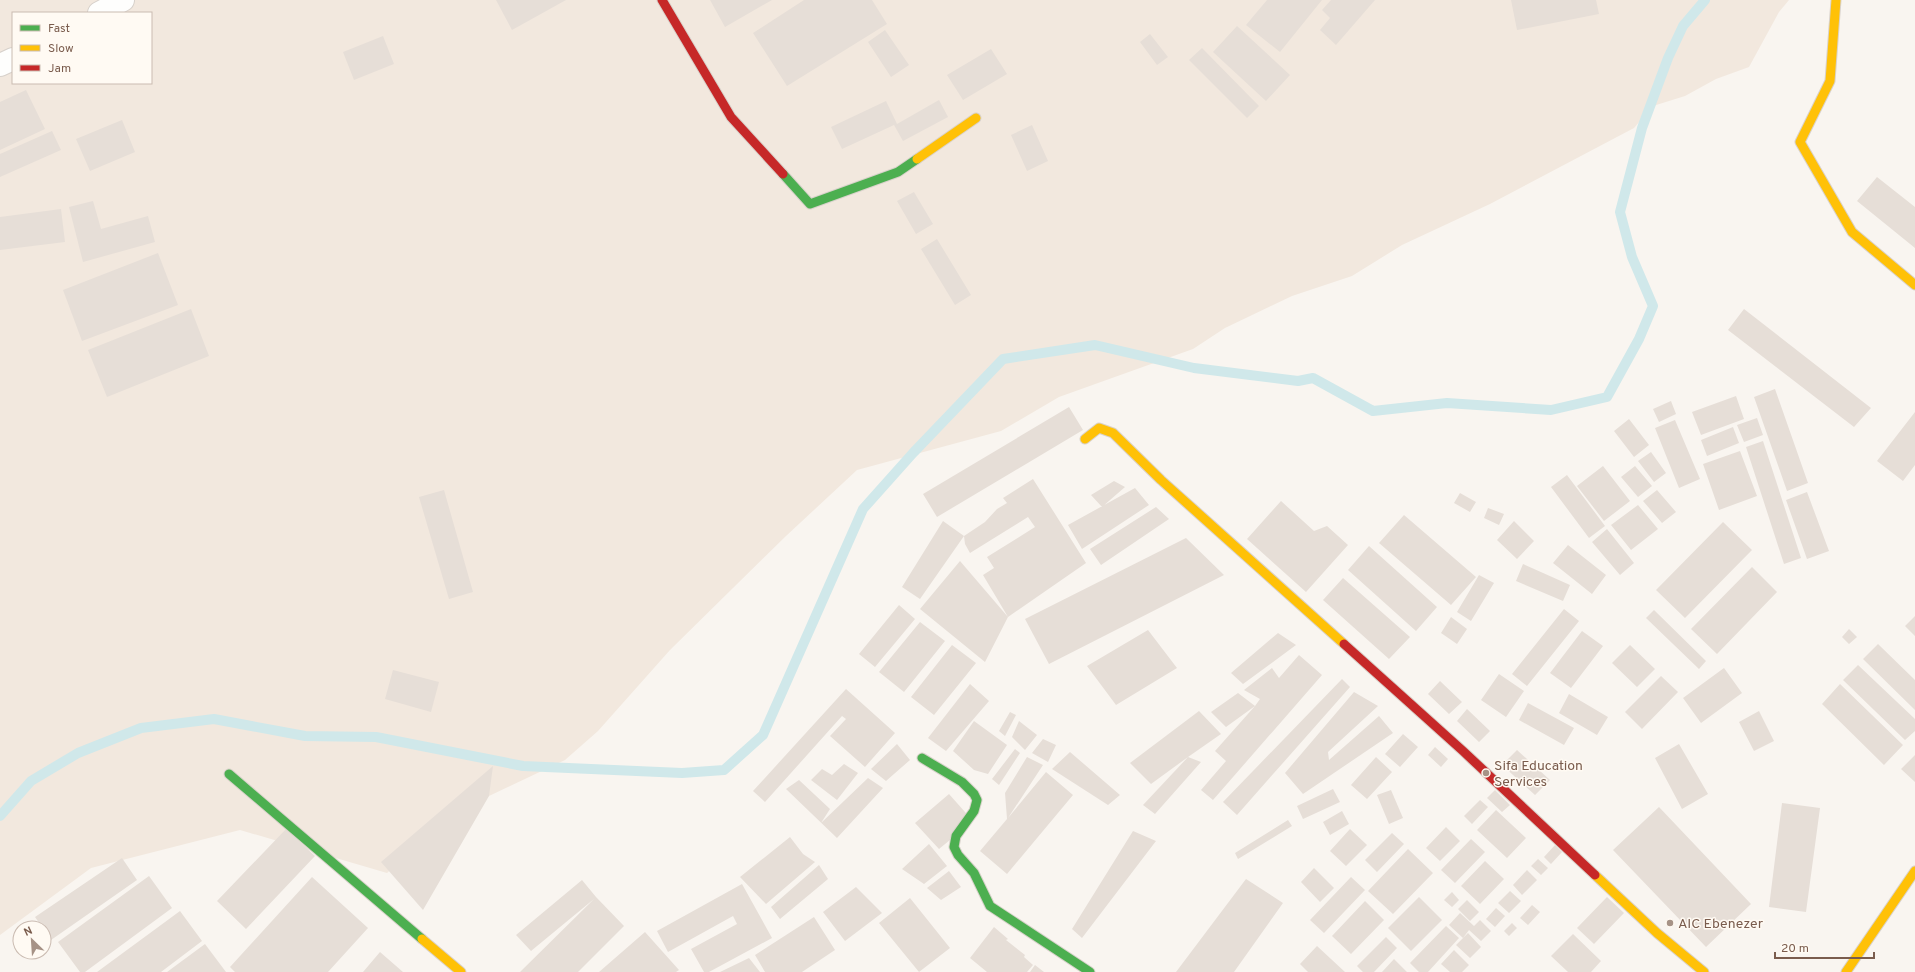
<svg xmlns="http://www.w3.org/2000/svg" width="1915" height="972" font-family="Overpass,sans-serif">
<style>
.residential{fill:#f2e8de;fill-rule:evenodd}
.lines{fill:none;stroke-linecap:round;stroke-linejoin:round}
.stream{stroke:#d0e8ea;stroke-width:10}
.building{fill:#e6ded7}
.street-casing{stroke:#d7d1cb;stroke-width:24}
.fast-casing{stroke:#d9d2cb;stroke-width:11}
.slow-casing{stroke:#d9d2cb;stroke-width:11}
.jam-casing{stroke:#d9d2cb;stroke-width:11}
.street{stroke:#fefefd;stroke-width:22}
.fast{stroke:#4caf50;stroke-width:9}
.slow{stroke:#ffc107;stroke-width:9}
.jam{stroke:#c62828;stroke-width:9}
.poi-dot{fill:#a69286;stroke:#fffaf3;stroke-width:1.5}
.labels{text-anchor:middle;stroke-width:3;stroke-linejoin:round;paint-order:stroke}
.poi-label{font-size:14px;fill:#7a5c4d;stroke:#fffaf3;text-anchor:start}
</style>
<rect width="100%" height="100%" fill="#f9f5f0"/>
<path class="residential" d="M 0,0 L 1789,0 L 1779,12 L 1749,67 L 1716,79 L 1685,96 L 1653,106 L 1634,128 L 1490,204 L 1402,245 L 1352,276 L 1292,296 L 1225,328 L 1193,349 L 1059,397 L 1001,431 L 857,470 L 786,536 L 670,650 L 598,731 L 565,760 L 489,796 L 459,808 L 387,873 L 240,830 L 91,868 L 0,935 ZM 13,13 L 151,13 L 151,83 L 13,83 Z"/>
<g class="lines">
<path class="stream" d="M 0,816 L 31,781 L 78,753 L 141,728 L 214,719 L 305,736 L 376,737 L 523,766 L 682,773 L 724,770 L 763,735 L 863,509 L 913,453 L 1003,359 L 1095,345 L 1194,368 L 1298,381 L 1313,378 L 1373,411 L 1447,403 L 1551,410 L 1607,397 L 1639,339 L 1653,306 L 1632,257 L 1620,212 L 1642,128 L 1668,58 L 1683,26 L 1705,0"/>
</g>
<path class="building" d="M 496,0 L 566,0 L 512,30 Z
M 710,0 L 772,0 L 725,27 Z
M 804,0 L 872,0 L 887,24 L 787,86 L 753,33 Z
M 1267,0 L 1322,0 L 1280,52 L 1246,25 Z
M 1331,0 L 1375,0 L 1336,45 L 1320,30 L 1330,18 L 1322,10 Z
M 1511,0 L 1596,0 L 1599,14 L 1517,30 Z
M 1237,26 L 1290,75 L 1266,101 L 1213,52 Z
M 885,30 L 909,65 L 891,77 L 868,42 Z
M 1150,34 L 1168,57 L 1157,65 L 1140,42 Z
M 383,36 L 394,64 L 354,80 L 343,52 Z
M 1202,48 L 1259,106 L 1247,118 L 1189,60 Z
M 991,49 L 1007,74 L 963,100 L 947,75 Z
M 26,90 L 45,129 L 0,150 L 0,102 Z
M 939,100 L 948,117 L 903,141 L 894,125 L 842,149 L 831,127 L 886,101 L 897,124 Z
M 122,120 L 135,152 L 90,171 L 76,139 Z
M 1032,125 L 1048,161 L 1027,171 L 1011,135 Z
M 52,131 L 61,150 L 0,177 L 0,154 Z
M 1877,177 L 1915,207 L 1915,248 L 1857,201 Z
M 914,192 L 933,224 L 916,234 L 897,201 Z
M 93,201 L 101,229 L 148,216 L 155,242 L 83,262 L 69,207 Z
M 61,209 L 65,242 L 0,250 L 0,217 Z
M 937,239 L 971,295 L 955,305 L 921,249 Z
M 158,253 L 178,305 L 82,341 L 63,290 Z
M 191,309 L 209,356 L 107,397 L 88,350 Z
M 1744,309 L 1871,408 L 1854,427 L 1728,330 Z
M 1775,389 L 1808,483 L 1787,491 L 1754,397 Z
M 1736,396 L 1744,419 L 1701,435 L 1692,412 Z
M 1671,401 L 1676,414 L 1659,422 L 1653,409 Z
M 1069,407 L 1083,430 L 937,517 L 923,494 Z
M 1915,412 L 1915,465 L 1903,481 L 1877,461 Z
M 1757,418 L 1763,435 L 1744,442 L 1737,425 Z
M 1629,419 L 1649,445 L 1634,457 L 1614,431 Z
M 1675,420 L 1700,479 L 1679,488 L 1655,428 Z
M 1733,427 L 1739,443 L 1707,456 L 1701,440 Z
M 1763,441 L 1801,558 L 1784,564 L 1746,447 Z
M 1740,451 L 1757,496 L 1719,510 L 1703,464 Z
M 1651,452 L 1666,473 L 1654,482 L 1638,461 Z
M 1603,466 L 1630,501 L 1604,521 L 1577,486 Z
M 1635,466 L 1652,486 L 1638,497 L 1621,477 Z
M 1567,475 L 1605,526 L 1589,538 L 1551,487 Z
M 1033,479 L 1086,563 L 1008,617 L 985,662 L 920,609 L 960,561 L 1008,617 L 983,575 L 994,568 L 987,557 L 1035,527 L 1028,517 L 970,553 L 965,544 L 964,536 L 920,599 L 902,587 L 943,521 L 964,536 L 985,522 L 997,509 L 1007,503 L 1003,498 Z
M 1114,481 L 1125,487 L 1102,507 L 1091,495 Z
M 1135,488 L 1149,505 L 1082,549 L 1068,525 Z
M 444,490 L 473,592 L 449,599 L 419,497 Z
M 1657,490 L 1676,512 L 1662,523 L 1643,501 Z
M 1807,492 L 1829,551 L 1807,559 L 1786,500 Z
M 1460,493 L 1476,502 L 1470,512 L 1454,503 Z
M 1281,501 L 1314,531 L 1327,526 L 1348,545 L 1306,592 L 1247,539 Z
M 1638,505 L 1658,529 L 1631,550 L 1611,525 Z
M 1156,507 L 1169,519 L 1101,565 L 1090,549 Z
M 1488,508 L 1504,514 L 1499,525 L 1484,518 Z
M 1404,515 L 1476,577 L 1451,605 L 1379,543 Z
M 1514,521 L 1534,541 L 1517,559 L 1497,540 Z
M 1723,522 L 1752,550 L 1685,618 L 1656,590 Z
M 1607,529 L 1634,563 L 1620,575 L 1592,542 Z
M 1186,538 L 1224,575 L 1049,664 L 1025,619 Z
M 1568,545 L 1606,575 L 1592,594 L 1553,563 Z
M 1369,546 L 1437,607 L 1416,631 L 1348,570 Z
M 1523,564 L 1570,585 L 1563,601 L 1516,581 Z
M 1752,567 L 1777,592 L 1717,654 L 1691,629 Z
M 1479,575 L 1494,583 L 1471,621 L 1457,612 Z
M 1343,578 L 1410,637 L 1389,659 L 1323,600 Z
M 899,605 L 915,619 L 875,667 L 859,654 Z
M 1564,609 L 1579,621 L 1527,686 L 1512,674 Z
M 1654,610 L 1706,661 L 1699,669 L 1646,618 Z
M 1915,616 L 1915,636 L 1905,626 Z
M 1451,617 L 1467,629 L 1457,644 L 1441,633 Z
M 920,622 L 945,641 L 904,692 L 879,672 Z
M 1849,629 L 1857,637 L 1849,644 L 1842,637 Z
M 1148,630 L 1177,668 L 1116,705 L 1087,666 Z
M 1582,631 L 1603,646 L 1571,688 L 1550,673 Z
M 1278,633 L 1296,645 L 1243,684 L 1231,673 Z
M 1878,644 L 1915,680 L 1915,710 L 1863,659 Z
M 952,645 L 976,663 L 934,715 L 911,697 Z
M 1630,645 L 1655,669 L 1637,687 L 1612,663 Z
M 1299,655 L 1322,675 L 1213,800 L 1201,790 L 1226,761 L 1215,751 L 1255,706 L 1226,727 L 1211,712 L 1238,693 L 1255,706 L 1260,699 L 1244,690 L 1272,668 L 1279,678 Z
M 1858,665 L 1915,719 L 1915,731 L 1905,740 L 1843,680 Z
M 1724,668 L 1742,693 L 1701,723 L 1683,698 Z
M 393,670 L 439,682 L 431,712 L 385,699 Z
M 1499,674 L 1524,691 L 1506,717 L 1481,700 Z
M 1661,676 L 1678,692 L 1642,729 L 1625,712 Z
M 1342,679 L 1350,687 L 1237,815 L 1223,802 Z
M 1440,681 L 1462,702 L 1449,714 L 1428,694 Z
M 970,684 L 989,701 L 946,751 L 928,738 Z
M 1840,684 L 1903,745 L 1884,765 L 1822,704 Z
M 846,689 L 895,733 L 865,767 L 830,736 L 846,719 L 842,716 L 765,802 L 753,791 Z
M 1354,692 L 1378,706 L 1328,752 L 1329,760 L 1379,716 L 1393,733 L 1303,794 L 1285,773 Z
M 1569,694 L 1608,717 L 1597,735 L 1559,713 Z
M 1528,703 L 1574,728 L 1564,745 L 1519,720 Z
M 1467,709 L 1490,731 L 1479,742 L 1457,721 Z
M 1199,711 L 1221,734 L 1188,757 L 1201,762 L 1155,814 L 1143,805 L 1188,757 L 1151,784 L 1130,763 Z
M 1759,711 L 1774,741 L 1754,751 L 1739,722 Z
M 1010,712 L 1016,715 L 1005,736 L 999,731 Z
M 974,721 L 1007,745 L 988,774 L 974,770 L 953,751 Z
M 1019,721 L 1037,735 L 1025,750 L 1012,737 Z
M 1403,734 L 1418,747 L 1400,767 L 1385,754 Z
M 1043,739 L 1056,745 L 1048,762 L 1032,753 Z
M 897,744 L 910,760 L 886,781 L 871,769 Z
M 1679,744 L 1708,794 L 1682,809 L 1655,758 Z
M 1435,747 L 1448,759 L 1441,767 L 1428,755 Z
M 1015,749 L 1020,753 L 999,785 L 992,779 Z
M 1517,750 L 1550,780 L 1535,795 L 1502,765 Z
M 1070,752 L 1120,795 L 1108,805 L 1052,769 Z
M 1915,755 L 1915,782 L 1901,769 Z
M 1027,757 L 1043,765 L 1008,818 L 1046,772 L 1073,795 L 1007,874 L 980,851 L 1007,819 L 1005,793 Z
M 1376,757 L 1392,772 L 1367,799 L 1351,785 Z
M 844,764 L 858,773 L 837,800 L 811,780 L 822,769 L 832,775 Z
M 493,766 L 489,796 L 423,910 L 381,862 Z
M 868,778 L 883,788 L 837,838 L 786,789 L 799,780 L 830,809 L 821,823 Z
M 1333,789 L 1340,802 L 1303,819 L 1297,806 Z
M 1391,790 L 1403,818 L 1389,824 L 1377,795 Z
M 1495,790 L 1510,805 L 1502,812 L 1487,798 Z
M 949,794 L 973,821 L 939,849 L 915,823 Z
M 1480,800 L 1488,807 L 1472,824 L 1464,816 Z
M 1782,803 L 1820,808 L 1806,912 L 1769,907 Z
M 1659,807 L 1751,904 L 1706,947 L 1613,850 Z
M 1496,810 L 1526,838 L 1507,858 L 1477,830 Z
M 1342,811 L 1349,824 L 1330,835 L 1323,822 Z
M 1288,820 L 1292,826 L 1238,859 L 1235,853 Z
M 1446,827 L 1460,841 L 1440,861 L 1426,848 Z
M 286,829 L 315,856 L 246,929 L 217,901 Z
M 1350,829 L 1367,845 L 1346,866 L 1330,851 Z
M 1133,831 L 1156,841 L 1082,938 L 1072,929 Z
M 1392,833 L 1404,844 L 1377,872 L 1365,860 Z
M 790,837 L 803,854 L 815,862 L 766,904 L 740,877 Z
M 1471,839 L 1485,852 L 1455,883 L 1441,870 Z
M 929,844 L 947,866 L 924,884 L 902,869 Z
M 1555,845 L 1562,852 L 1551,864 L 1544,857 Z
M 1408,849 L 1433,873 L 1393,914 L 1368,891 Z
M 122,858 L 137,880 L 51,940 L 35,917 Z
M 1538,859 L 1548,868 L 1541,875 L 1531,866 Z
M 1485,861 L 1504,879 L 1480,904 L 1461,886 Z
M 819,865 L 828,879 L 780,919 L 771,907 Z
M 1314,868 L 1334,888 L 1320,902 L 1301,882 Z
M 1527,870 L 1537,880 L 1522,895 L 1513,885 Z
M 949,871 L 961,887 L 941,900 L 927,888 Z
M 149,876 L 172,908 L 85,972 L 80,972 L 58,942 Z
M 312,877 L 368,928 L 328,972 L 235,972 L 230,967 Z
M 1351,877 L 1365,890 L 1324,933 L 1310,920 Z
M 1246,879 L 1283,903 L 1234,972 L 1176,972 Z
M 582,880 L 596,897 L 624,926 L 578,972 L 520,972 L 594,899 L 531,951 L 516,935 Z
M 742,884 L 772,938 L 709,972 L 704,972 L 691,949 L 737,924 L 733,916 L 668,952 L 657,931 Z
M 856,887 L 882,913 L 845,941 L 823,912 Z
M 1510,891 L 1521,901 L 1509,913 L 1498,903 Z
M 1452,892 L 1459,900 L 1452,907 L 1444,900 Z
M 1419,897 L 1442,920 L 1411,951 L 1388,928 Z
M 1607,897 L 1624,913 L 1594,944 L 1577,928 Z
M 910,898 L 950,948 L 919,972 L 879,923 Z
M 1467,900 L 1479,912 L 1470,921 L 1458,909 Z
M 1365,901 L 1384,920 L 1351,954 L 1332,936 Z
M 1532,905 L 1540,912 L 1528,925 L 1520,918 Z
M 1496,908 L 1505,916 L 1495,927 L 1486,919 Z
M 180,911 L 202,941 L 161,972 L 97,972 Z
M 1460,913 L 1474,926 L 1480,920 L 1491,931 L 1481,941 L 1469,930 L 1463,938 L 1449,925 Z
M 814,917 L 835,950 L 802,972 L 765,972 L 755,955 Z
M 1512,923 L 1517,928 L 1509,936 L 1504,931 Z
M 1446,926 L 1459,938 L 1428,972 L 1419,972 L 1410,963 Z
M 994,927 L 1008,939 L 1006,940 L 1025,955 L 1024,957 L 1033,965 L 1027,972 L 987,972 L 970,958 Z
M 645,932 L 679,970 L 676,972 L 599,972 Z
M 1468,933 L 1481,947 L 1470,958 L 1456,945 Z
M 1573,934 L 1601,961 L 1591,972 L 1568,972 L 1551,956 Z
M 1386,937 L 1397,948 L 1374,972 L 1363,972 L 1357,966 Z
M 205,944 L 226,972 L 167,972 Z
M 1317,946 L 1345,972 L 1308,972 L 1300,964 Z
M 1454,950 L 1469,965 L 1462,972 L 1450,972 L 1441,964 Z
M 380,952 L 403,972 L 363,972 Z
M 749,958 L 760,972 L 720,972 Z
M 1394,959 L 1407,972 L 1382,972 Z
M 1035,965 L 1044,972 L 1030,972 Z"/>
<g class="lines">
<g class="street-casing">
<path id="street" d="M 99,13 L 123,0
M 0,65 L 13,59"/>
</g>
<g class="fast-casing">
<path id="fast" d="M 783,174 L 810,204 L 898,172 L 917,159
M 922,758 L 962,782 L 974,794 L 977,800 L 974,811 L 956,836 L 954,847 L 958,855 L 974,873 L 990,906 L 1090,972
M 229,774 L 422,939"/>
</g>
<g class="slow-casing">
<path id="slow" d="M 1836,0 L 1830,81 L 1800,142 L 1852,232 L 1915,285
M 917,159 L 976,118
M 1085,439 L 1099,428 L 1113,433 L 1161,480 L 1344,644
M 1595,875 L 1657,933 L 1704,972
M 422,939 L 461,972
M 1846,972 L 1915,871"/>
</g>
<g class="jam-casing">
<path id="jam" d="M 662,0 L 731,117 L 783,174
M 1344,644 L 1463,751 L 1595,875"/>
</g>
<use href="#street" class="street"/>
<use href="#fast" class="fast"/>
<use href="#slow" class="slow"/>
<use href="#jam" class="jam"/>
</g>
<g class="poi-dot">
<circle cx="1486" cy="773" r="4"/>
<circle cx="1670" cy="923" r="4"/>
</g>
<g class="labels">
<g class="poi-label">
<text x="1494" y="770">Sifa Education<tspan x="1494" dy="16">Services</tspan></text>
<text x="1678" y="928">AIC Ebenezer</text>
</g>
</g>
<rect x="12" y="12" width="140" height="72" fill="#fffaf3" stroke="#cabbb1"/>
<rect x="20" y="25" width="20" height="6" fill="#4caf50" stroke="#cabbb1"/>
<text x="48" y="32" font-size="12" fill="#7a5c4d">Fast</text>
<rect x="20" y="45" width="20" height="6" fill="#ffc107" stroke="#cabbb1"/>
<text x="48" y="52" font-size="12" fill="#7a5c4d">Slow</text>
<rect x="20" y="65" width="20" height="6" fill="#c62828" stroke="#cabbb1"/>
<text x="48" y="72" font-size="12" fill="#7a5c4d">Jam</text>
<g transform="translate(32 940) rotate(335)"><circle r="19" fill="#fffaf3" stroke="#cabbb1"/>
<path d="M0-3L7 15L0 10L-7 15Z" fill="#a69286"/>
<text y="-6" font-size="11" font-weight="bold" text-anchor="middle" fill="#7a5c4d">N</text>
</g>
<path d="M1775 952v6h99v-6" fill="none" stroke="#7a5c4d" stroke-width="2"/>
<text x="1781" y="952" font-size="12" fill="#7a5c4d" stroke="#fffaf3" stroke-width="3" paint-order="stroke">20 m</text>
</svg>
